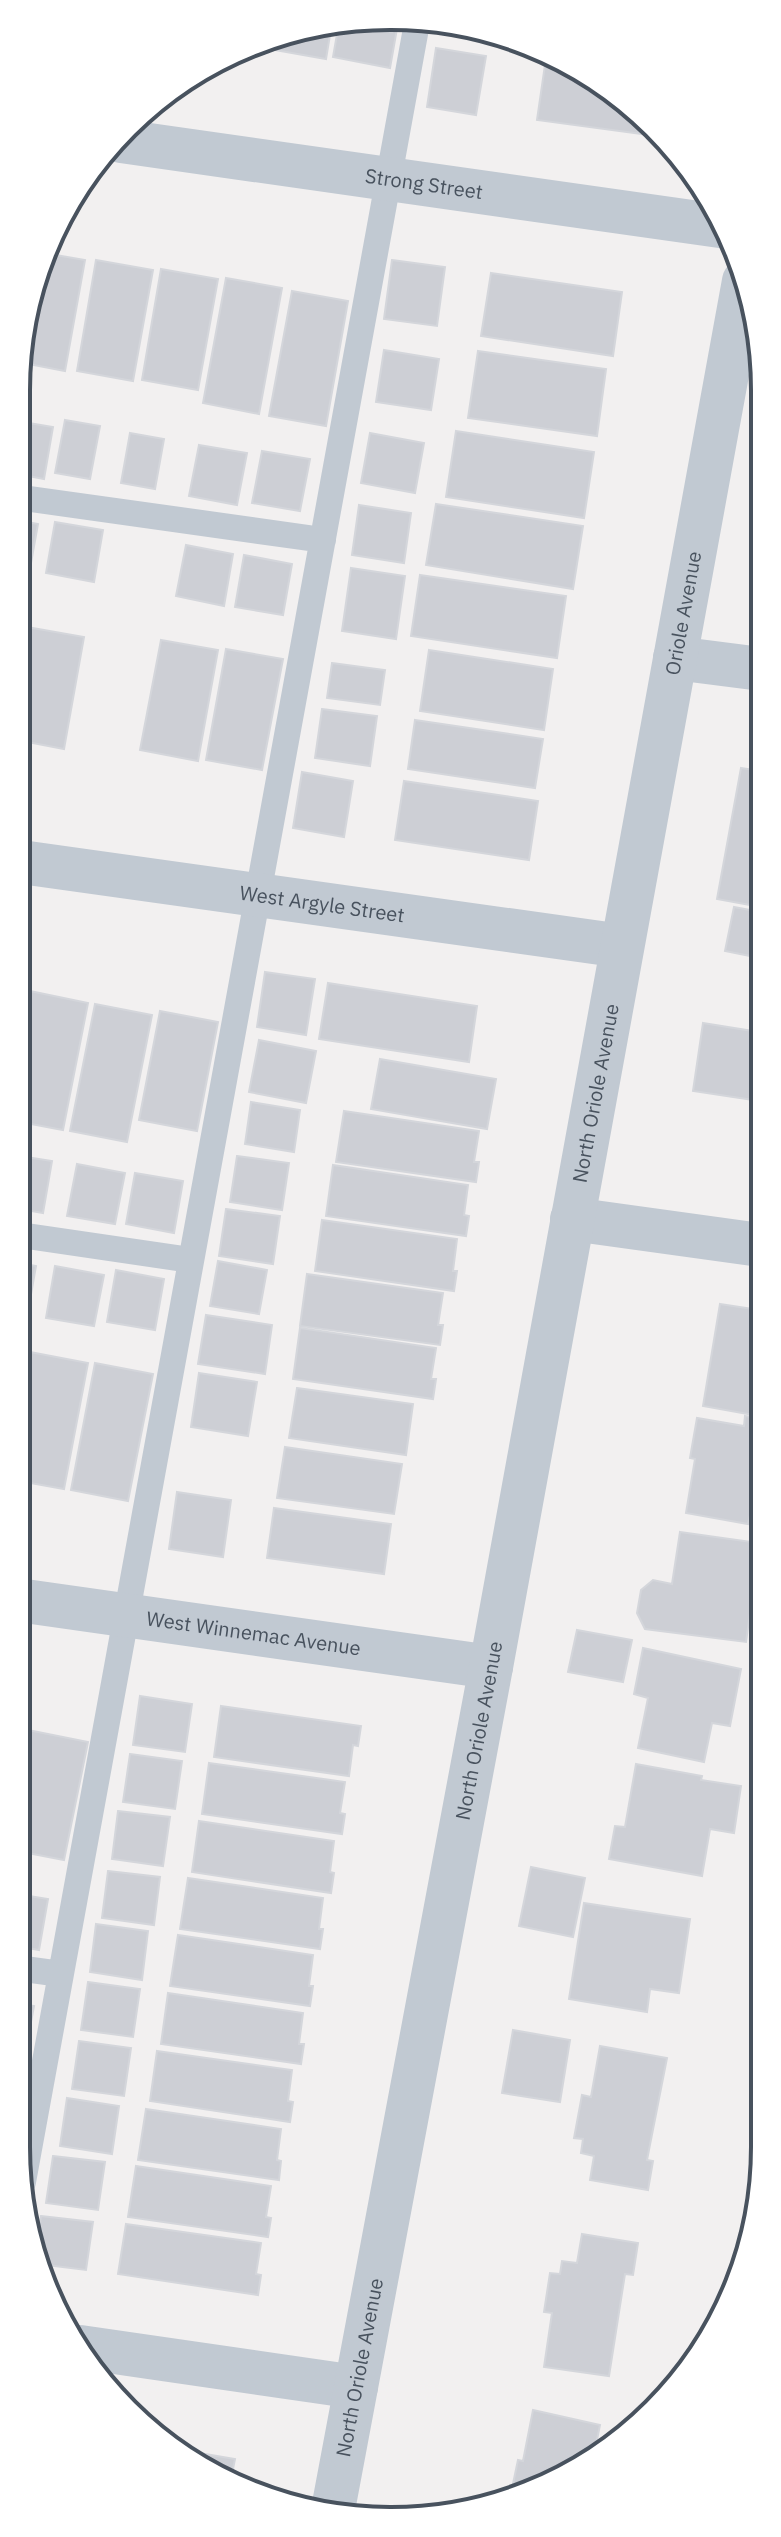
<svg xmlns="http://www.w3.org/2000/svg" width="781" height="2537" font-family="'IBM Plex Sans',sans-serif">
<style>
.building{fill:#cdcfd5;stroke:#d4d6db;stroke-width:2}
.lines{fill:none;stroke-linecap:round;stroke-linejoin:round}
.lane{stroke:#c1c9d2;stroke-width:26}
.street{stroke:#c1c9d2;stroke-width:44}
.labels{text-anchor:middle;stroke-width:8;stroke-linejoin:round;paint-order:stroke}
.street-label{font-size:20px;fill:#48525e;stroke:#fff}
.rim{fill:none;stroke:#48525e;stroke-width:4}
</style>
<rect width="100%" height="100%" fill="#f2f0f0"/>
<path class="building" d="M 318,23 L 332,23 L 326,59 L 269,49 L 270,43 Z
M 339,23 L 398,23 L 390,68 L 333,57 Z
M 447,23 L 464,23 L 502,37 L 501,42 L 445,33 Z
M 436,48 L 486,56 L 476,115 L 427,107 Z
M 546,58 L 577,66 L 656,126 L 657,136 L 537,120 Z
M 50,254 L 85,260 L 65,371 L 23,363 L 23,317 Z
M 96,260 L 153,270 L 133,381 L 77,371 Z
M 392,260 L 445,267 L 437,326 L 384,319 Z
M 161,269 L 218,279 L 198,390 L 142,380 Z
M 491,273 L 622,292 L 613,356 L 481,336 Z
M 226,278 L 282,288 L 259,414 L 203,403 Z
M 292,291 L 348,301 L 326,426 L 269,416 Z
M 384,350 L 439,359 L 431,410 L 376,402 Z
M 478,351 L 606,369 L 597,436 L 468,418 Z
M 65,420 L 100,426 L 90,479 L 55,473 Z
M 23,422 L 53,427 L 44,479 L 23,475 Z
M 456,431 L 594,452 L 584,518 L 446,497 Z
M 130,433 L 164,439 L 155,489 L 121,483 Z
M 370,433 L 424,443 L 415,493 L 361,483 Z
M 199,445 L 247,453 L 237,505 L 189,496 Z
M 262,451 L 310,459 L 300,511 L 252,503 Z
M 436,504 L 583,526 L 573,589 L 426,565 Z
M 359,505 L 411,513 L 404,563 L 352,555 Z
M 22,521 L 38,524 L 29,574 L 22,573 Z
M 55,522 L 103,530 L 94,582 L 46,573 Z
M 186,545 L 233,554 L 224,606 L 176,596 Z
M 244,555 L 292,564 L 283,615 L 235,607 Z
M 351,568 L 405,576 L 396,639 L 342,631 Z
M 420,575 L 566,596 L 557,658 L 411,636 Z
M 27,627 L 84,637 L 64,749 L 22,741 L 22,658 Z
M 161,640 L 218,650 L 198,761 L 140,750 Z
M 226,649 L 283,659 L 262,770 L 206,760 Z
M 429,650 L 553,669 L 544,730 L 420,711 Z
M 332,663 L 385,670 L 380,705 L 327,698 Z
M 322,709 L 377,716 L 370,766 L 315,758 Z
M 415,720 L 543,739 L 535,788 L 408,769 Z
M 741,768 L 761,771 L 761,907 L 717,899 Z
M 302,772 L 353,781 L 344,837 L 293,828 Z
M 404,781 L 538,801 L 529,860 L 395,840 Z
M 734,907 L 761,912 L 760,958 L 725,951 Z
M 265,972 L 315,979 L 306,1035 L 257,1027 Z
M 328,983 L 477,1006 L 469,1062 L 319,1039 Z
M 30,991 L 88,1003 L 63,1130 L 20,1122 L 20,1041 Z
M 95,1004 L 152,1015 L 127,1142 L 70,1131 Z
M 160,1011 L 218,1022 L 197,1131 L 139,1120 Z
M 703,1023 L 753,1031 L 754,1024 L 760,1025 L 760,1101 L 693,1091 Z
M 259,1040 L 316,1051 L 306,1103 L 249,1092 Z
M 380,1059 L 496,1079 L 487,1129 L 371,1109 Z
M 251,1102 L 300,1110 L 294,1152 L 245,1144 Z
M 344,1111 L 479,1131 L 474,1162 L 479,1162 L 476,1182 L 336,1162 Z
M 20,1156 L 52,1161 L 43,1213 L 20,1209 Z
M 237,1156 L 289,1163 L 282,1210 L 230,1202 Z
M 77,1164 L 125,1173 L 115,1224 L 67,1216 Z
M 333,1165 L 468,1185 L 464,1215 L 469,1216 L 466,1236 L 326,1216 Z
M 135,1173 L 183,1181 L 174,1233 L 126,1224 Z
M 226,1209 L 280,1216 L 273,1264 L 219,1256 Z
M 322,1220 L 457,1239 L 453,1271 L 457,1271 L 454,1291 L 315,1271 Z
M 218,1261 L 267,1270 L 259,1314 L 210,1306 Z
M 20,1263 L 36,1266 L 27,1317 L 19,1315 Z
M 55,1266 L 104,1275 L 94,1326 L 46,1318 Z
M 116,1270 L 164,1279 L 155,1330 L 107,1322 Z
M 307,1274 L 443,1293 L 438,1325 L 443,1325 L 440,1345 L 300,1326 Z
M 720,1304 L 760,1310 L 759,1416 L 703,1406 Z
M 206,1315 L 272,1325 L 265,1374 L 198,1364 Z
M 300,1328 L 436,1348 L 431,1379 L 436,1379 L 433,1399 L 293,1379 Z
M 30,1352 L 88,1363 L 64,1489 L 19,1481 L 19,1411 Z
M 95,1363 L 153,1374 L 128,1501 L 71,1490 Z
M 199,1373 L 257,1382 L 248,1436 L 191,1427 Z
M 297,1388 L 413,1404 L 406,1455 L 289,1438 Z
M 745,1416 L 759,1418 L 759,1488 L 756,1488 L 748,1524 L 686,1513 L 695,1459 L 690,1458 L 697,1418 L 744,1426 Z
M 285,1447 L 402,1464 L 394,1514 L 277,1498 Z
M 177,1492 L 231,1500 L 223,1557 L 169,1549 Z
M 274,1508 L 391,1524 L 384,1574 L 267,1558 Z
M 680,1532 L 759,1543 L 759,1593 L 753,1592 L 746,1642 L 645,1629 L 637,1613 L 641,1590 L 653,1580 L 672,1584 Z
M 577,1630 L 632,1640 L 623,1682 L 568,1672 Z
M 643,1648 L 741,1669 L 730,1726 L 712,1723 L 704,1762 L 638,1748 L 648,1698 L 634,1694 Z
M 140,1696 L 192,1704 L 185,1752 L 133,1745 Z
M 221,1706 L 361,1726 L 358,1746 L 353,1745 L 349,1776 L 214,1757 Z
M 28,1730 L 88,1742 L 64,1860 L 17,1851 L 17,1785 Z
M 130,1754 L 182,1761 L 175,1809 L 123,1802 Z
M 209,1763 L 345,1782 L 340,1813 L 345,1814 L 342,1834 L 202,1814 Z
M 636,1764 L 702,1776 L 701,1780 L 741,1786 L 734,1833 L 710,1829 L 702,1876 L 609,1859 L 615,1826 L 625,1827 Z
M 118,1811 L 170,1817 L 163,1866 L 112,1859 Z
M 199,1821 L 334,1841 L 330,1872 L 334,1873 L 331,1893 L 192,1872 Z
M 531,1867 L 585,1878 L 573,1937 L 519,1926 Z
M 108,1871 L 160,1877 L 154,1925 L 102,1918 Z
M 188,1878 L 323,1898 L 319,1929 L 323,1929 L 320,1949 L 180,1929 Z
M 17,1894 L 48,1899 L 39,1950 L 17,1946 Z
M 584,1903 L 690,1919 L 679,1993 L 650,1989 L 647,2012 L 569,1999 Z
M 96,1924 L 148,1931 L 142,1980 L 90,1972 Z
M 178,1935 L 313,1955 L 309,1986 L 313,1986 L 310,2006 L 170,1986 Z
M 88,1982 L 140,1989 L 133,2037 L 81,2030 Z
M 168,1993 L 303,2013 L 299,2044 L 304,2044 L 301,2064 L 161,2044 Z
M 17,2003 L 34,2006 L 24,2059 L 16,2058 Z
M 513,2030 L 570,2040 L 560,2102 L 502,2093 Z
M 79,2041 L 131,2048 L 124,2096 L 72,2089 Z
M 600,2046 L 667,2058 L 647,2160 L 653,2161 L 648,2190 L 590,2180 L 594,2156 L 581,2153 L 583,2139 L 574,2138 L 582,2095 L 591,2097 Z
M 157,2051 L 292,2070 L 288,2101 L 293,2102 L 290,2122 L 150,2101 Z
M 67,2098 L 119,2106 L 112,2154 L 60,2146 Z
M 146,2109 L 281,2129 L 277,2160 L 281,2161 L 279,2180 L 138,2160 Z
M 53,2156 L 105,2162 L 98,2210 L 46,2203 Z
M 136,2166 L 271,2186 L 266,2217 L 271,2218 L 268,2237 L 128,2217 Z
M 41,2216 L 93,2222 L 86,2270 L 39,2264 L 36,2249 Z
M 126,2224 L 261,2243 L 256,2274 L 261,2275 L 258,2295 L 118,2274 Z
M 582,2234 L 638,2243 L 633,2275 L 625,2274 L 609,2376 L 544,2367 L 552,2313 L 544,2312 L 550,2273 L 560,2274 L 562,2261 L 577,2263 Z
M 533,2410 L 600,2425 L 593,2460 L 510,2498 L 518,2460 L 523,2461 Z
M 182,2450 L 235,2459 L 230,2484 L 224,2482 Z"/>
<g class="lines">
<path class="lane" d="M 23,498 L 323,540
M 20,1235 L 191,1260
M 17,1968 L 61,1974
M 23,2182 L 417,23"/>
<g class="street">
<path id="s1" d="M 121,141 L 727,227"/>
<path d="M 675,658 L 761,669"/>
<path id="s2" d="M 21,862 L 622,946"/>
<path d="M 572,1219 L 760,1245"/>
<path id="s3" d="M 18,1600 L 491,1667"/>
<path d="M 80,2347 L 356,2387"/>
<path id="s4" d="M 332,2515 L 491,1667 L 744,281"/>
</g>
</g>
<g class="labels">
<g class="street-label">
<text dy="7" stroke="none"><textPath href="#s1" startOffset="306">Strong Street</textPath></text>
<text dy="7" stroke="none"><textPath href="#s4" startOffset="1934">Oriole Avenue</textPath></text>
<text dy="7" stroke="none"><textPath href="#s2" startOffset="304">West Argyle Street</textPath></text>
<text dy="7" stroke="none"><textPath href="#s4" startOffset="1446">North Oriole Avenue</textPath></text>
<text dy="7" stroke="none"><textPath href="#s3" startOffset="238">West Winnemac Avenue</textPath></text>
<text dy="7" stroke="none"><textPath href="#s4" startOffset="798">North Oriole Avenue</textPath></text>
<text dy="7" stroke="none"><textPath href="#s4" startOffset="150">North Oriole Avenue</textPath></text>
</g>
</g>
<path d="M0 0H781V2537H0ZM390 30H391A360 360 0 0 1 751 390V2147A360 360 0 0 1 391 2507H390A360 360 0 0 1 30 2147V390A360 360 0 0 1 390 30Z" fill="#fff" fill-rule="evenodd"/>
<path class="rim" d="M390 30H391A360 360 0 0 1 751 390V2147A360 360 0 0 1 391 2507H390A360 360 0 0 1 30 2147V390A360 360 0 0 1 390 30Z"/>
</svg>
